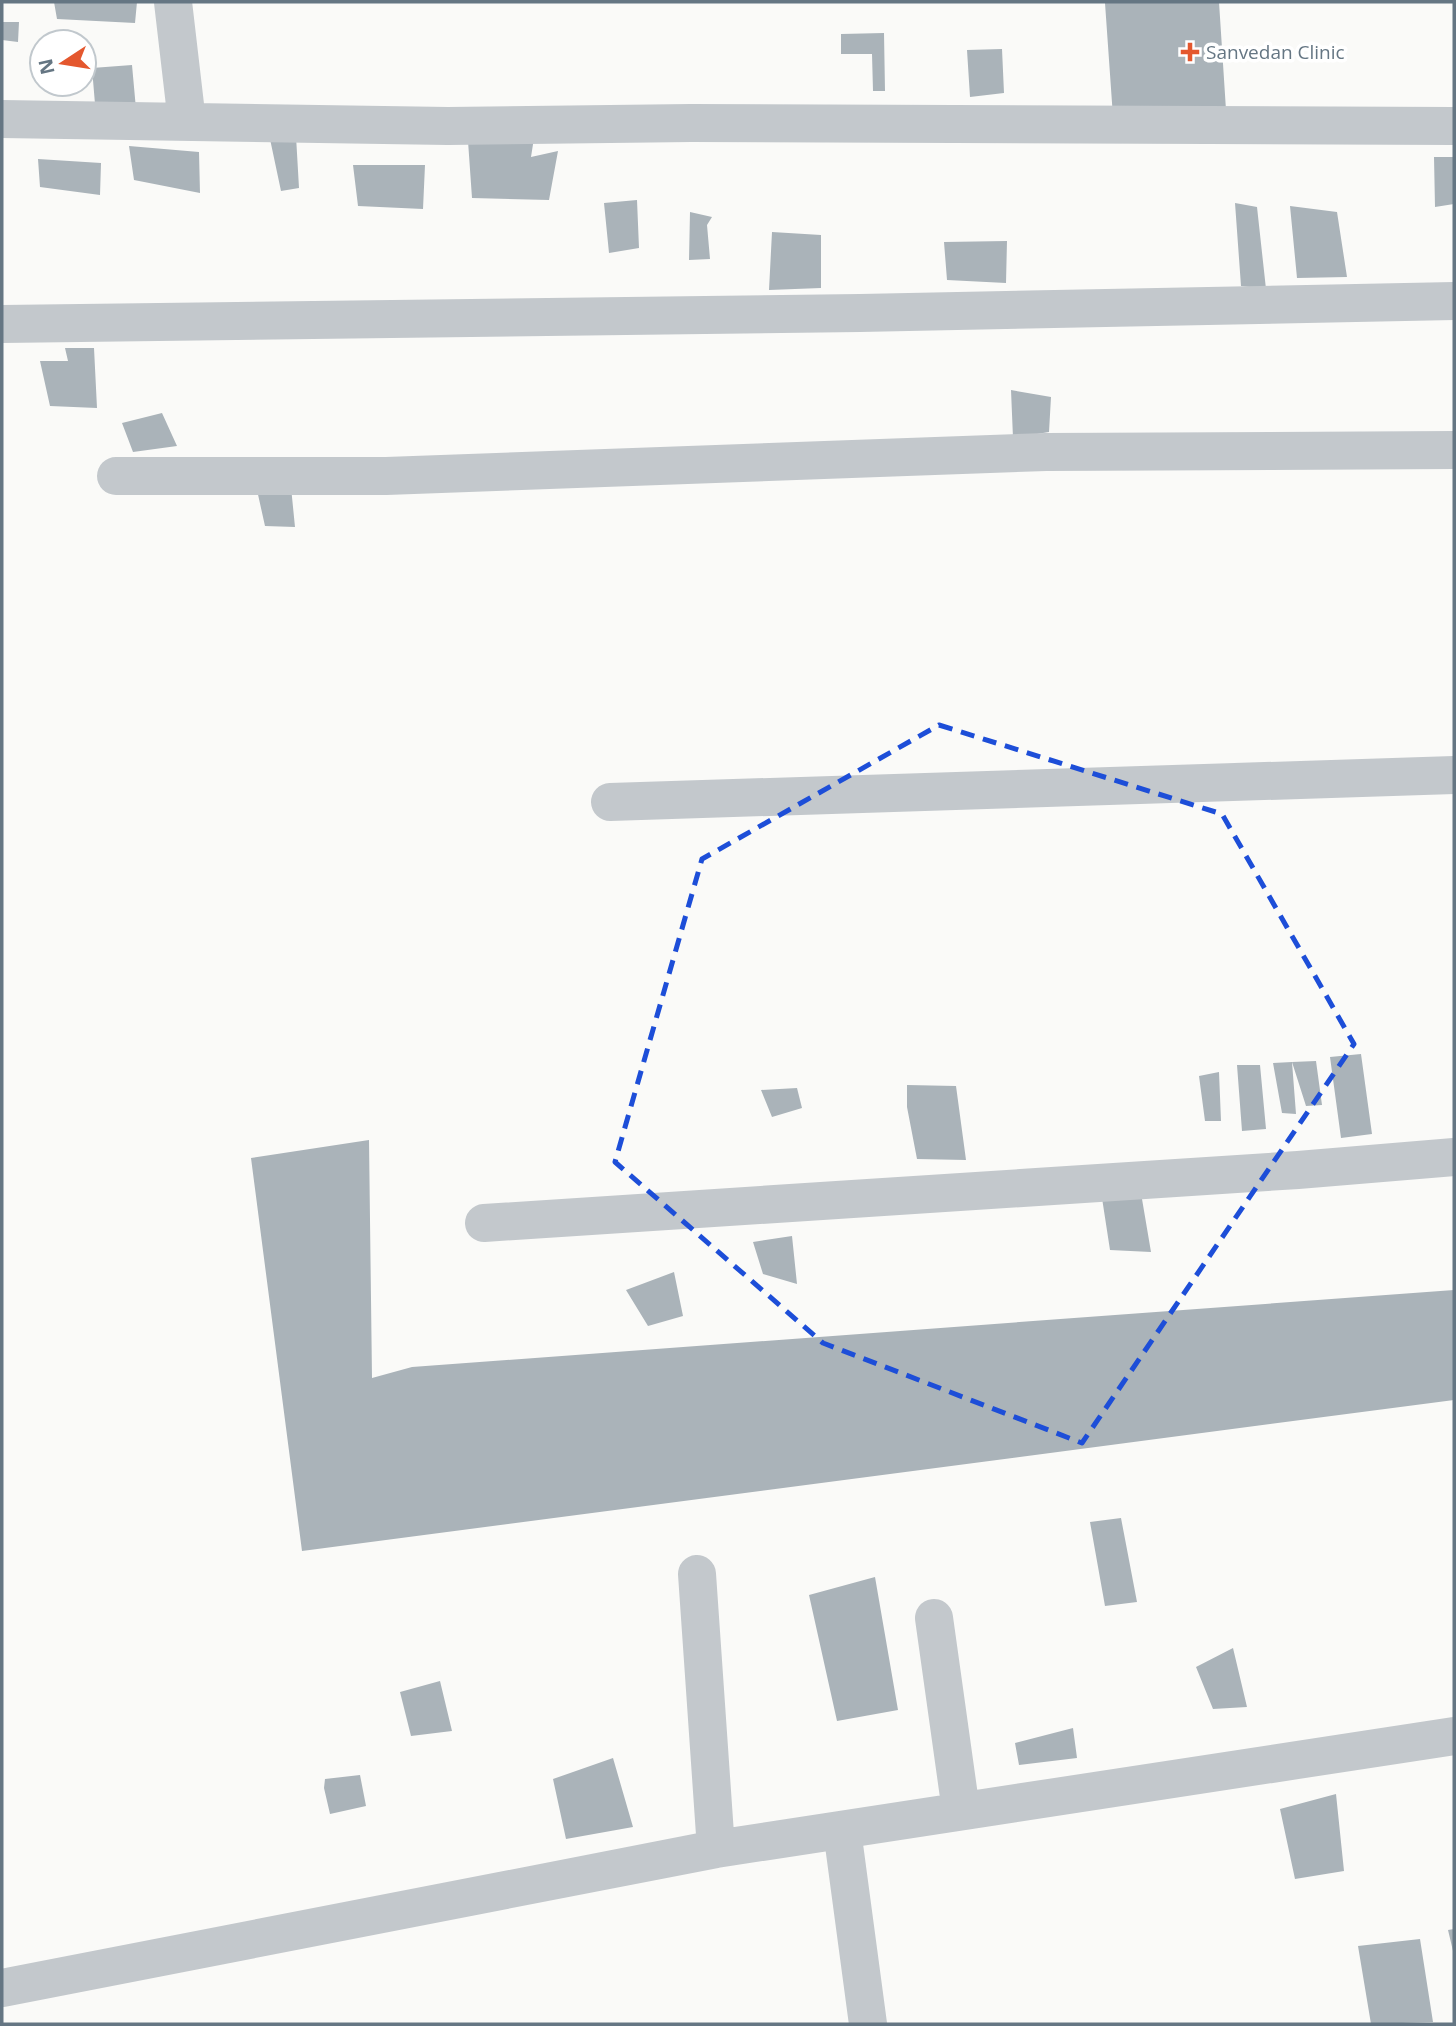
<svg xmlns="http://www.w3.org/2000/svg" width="1456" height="2026" font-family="'Open Sans',sans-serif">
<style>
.building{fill:#aab3b9}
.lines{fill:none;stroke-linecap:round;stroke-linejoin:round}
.minor{stroke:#c3c8cc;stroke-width:38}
.marked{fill:none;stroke:#1d4ed8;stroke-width:5;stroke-dasharray:14 9;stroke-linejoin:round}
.poi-dot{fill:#e4572e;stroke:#fff;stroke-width:2.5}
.labels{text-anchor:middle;stroke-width:7;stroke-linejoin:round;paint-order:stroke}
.poi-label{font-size:19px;fill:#657683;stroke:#fff;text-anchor:start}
</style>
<rect width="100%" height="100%" fill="#fafaf8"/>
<path class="building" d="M 54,2 L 137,2 L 135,23 L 57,19 Z
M 1125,2 L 1219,2 L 1226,110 L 1113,117 L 1105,3 Z
M 2,22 L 19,22 L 18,42 L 2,40 Z
M 884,33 L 885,91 L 873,91 L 872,54 L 841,54 L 841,34 Z
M 1002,49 L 1004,93 L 970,97 L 967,50 Z
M 132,65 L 136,109 L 95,104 L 92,68 Z
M 296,136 L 299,188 L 281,191 L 270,139 Z
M 534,138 L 531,157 L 558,151 L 549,200 L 472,198 L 468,141 Z
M 129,146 L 199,152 L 200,193 L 134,180 Z
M 1434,157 L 1454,157 L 1454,204 L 1435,207 Z
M 38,159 L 101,163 L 100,195 L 40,187 Z
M 353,165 L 425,165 L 423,209 L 358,206 Z
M 637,200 L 639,248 L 609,253 L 604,203 Z
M 1235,203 L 1257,207 L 1266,289 L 1241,286 Z
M 1290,206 L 1337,212 L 1347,277 L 1297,278 Z
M 690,212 L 712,217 L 707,225 L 710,259 L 689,260 Z
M 772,232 L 821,235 L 821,288 L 769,290 Z
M 1007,241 L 1006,283 L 947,280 L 944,242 Z
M 65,348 L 94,348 L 97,408 L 50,406 L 40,361 L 68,361 Z
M 1011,390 L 1051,397 L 1049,432 L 1013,438 Z
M 162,413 L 177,446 L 133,452 L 122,423 Z
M 291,487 L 295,527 L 265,526 L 257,490 Z
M 1361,1054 L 1372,1134 L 1341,1138 L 1330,1057 Z
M 1316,1061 L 1322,1105 L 1306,1106 L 1292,1062 Z
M 1292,1062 L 1296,1114 L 1282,1113 L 1273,1063 Z
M 1237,1065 L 1260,1065 L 1266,1129 L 1242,1131 Z
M 1219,1072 L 1221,1121 L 1205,1121 L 1199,1076 Z
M 907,1085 L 956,1086 L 966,1160 L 917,1159 L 907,1107 Z
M 797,1088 L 802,1108 L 772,1117 L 761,1090 Z
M 369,1140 L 372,1378 L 412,1367 L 1454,1290 L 1454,1400 L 302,1551 L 251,1158 Z
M 1102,1198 L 1142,1199 L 1151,1252 L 1110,1250 Z
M 792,1236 L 797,1284 L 763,1274 L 753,1242 Z
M 674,1272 L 683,1316 L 648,1326 L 626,1290 Z
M 1121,1518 L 1137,1602 L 1105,1606 L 1090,1522 Z
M 875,1577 L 898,1710 L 837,1721 L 809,1595 Z
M 1233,1648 L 1247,1707 L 1213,1709 L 1196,1667 Z
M 440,1681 L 452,1731 L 411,1736 L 400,1692 Z
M 1073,1728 L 1077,1758 L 1019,1765 L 1015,1743 Z
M 613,1758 L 633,1827 L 566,1839 L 553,1779 Z
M 360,1775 L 366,1806 L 330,1814 L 324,1788 L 325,1779 Z
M 1336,1794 L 1344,1871 L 1295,1879 L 1280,1809 Z
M 1454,1929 L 1454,1951 L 1453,1951 L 1448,1930 Z
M 1420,1939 L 1433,2022 L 1371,2024 L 1358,1946 Z"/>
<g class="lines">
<path class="minor" d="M 173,2 L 187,122
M 2,119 L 448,126 L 691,123 L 1454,126
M 2,324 L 860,313 L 1454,301
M 116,476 L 386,476 L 1046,452 L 1454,450
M 610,802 L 1454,775
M 484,1223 L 1298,1170 L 1454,1157
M 697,1574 L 716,1849
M 934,1618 L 961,1811
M 842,1830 L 868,2024
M 2,1988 L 716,1849 L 1454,1736"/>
</g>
<path class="marked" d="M 939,725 L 1222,814 L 1354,1044 L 1082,1443 L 823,1343 L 615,1162 L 702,859 Z"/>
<path class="poi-dot" d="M1186.5 41.5h7v7h7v7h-7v7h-7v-7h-7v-7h7z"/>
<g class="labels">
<g class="poi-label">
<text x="1206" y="59">Sanvedan Clinic</text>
</g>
</g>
<rect width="1456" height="2026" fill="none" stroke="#657683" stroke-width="7"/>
<g transform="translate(63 63) rotate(258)"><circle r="33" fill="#ffffff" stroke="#c1c8cd" stroke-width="2"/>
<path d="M0-5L12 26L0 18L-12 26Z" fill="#e4572e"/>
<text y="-10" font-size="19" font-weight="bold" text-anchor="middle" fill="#657683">N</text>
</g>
</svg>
